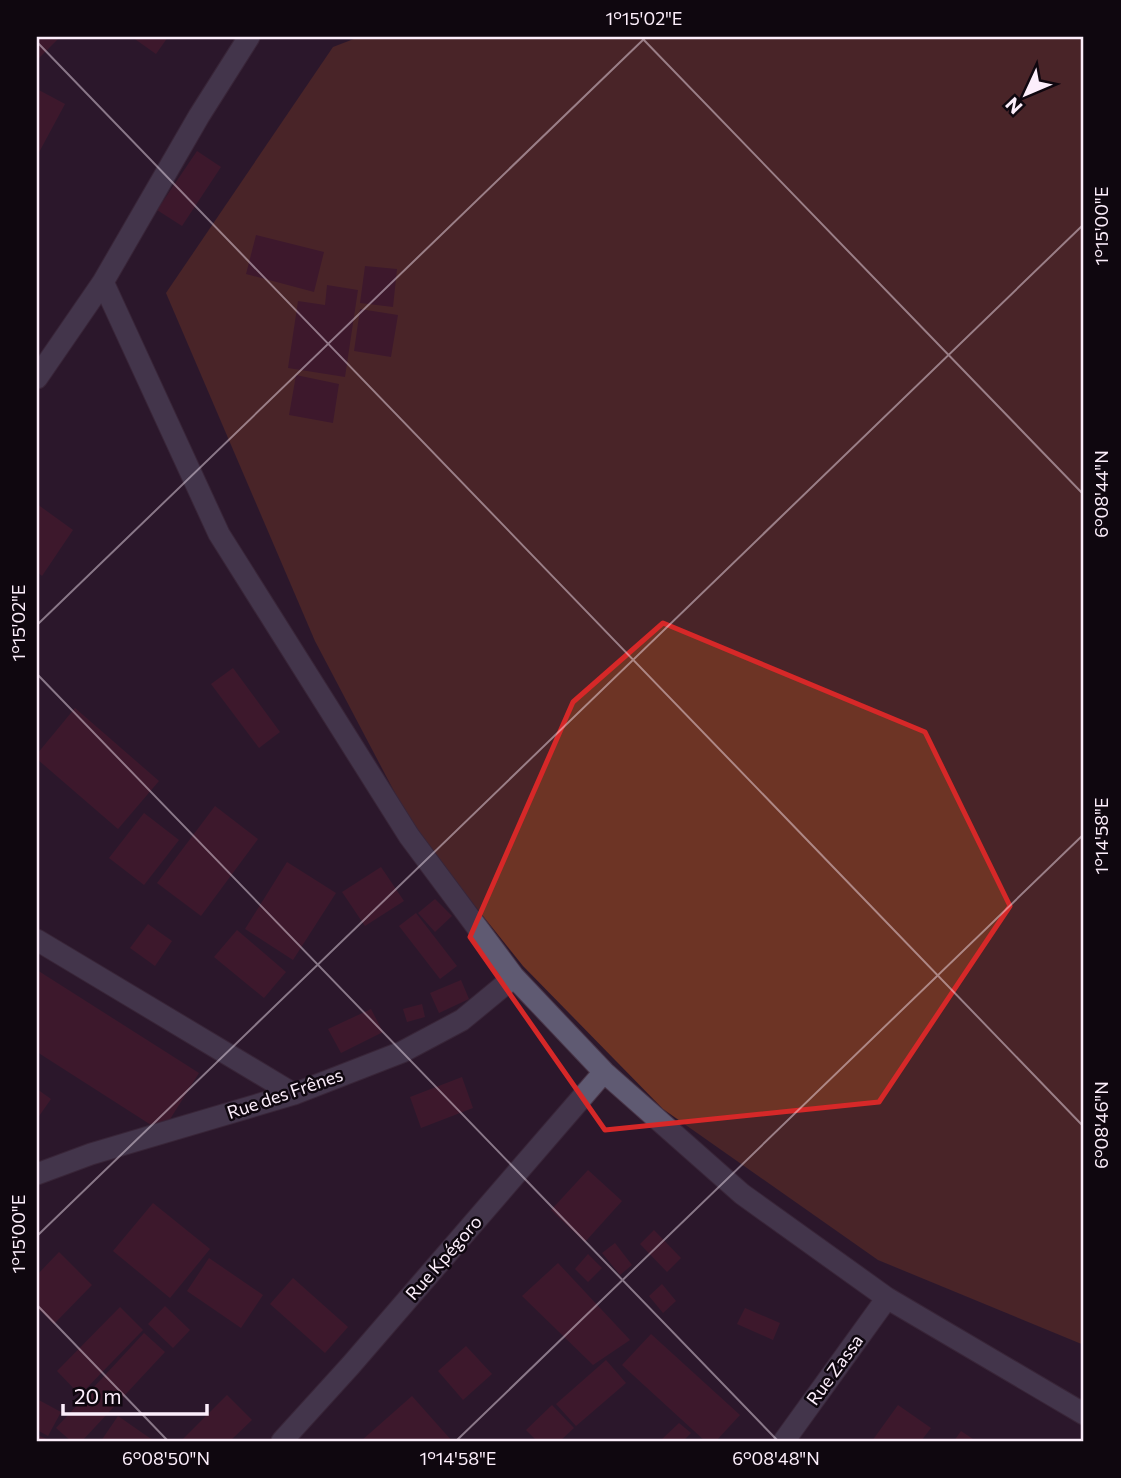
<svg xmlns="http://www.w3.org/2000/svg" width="1121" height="1478" font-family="Commissioner,sans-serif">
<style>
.forest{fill:#6d3425}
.building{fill:#521a2e}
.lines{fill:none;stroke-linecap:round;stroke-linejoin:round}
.minor-casing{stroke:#493648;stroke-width:23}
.minor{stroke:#5f5a72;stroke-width:21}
.marked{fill:none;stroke:#d62828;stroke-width:5;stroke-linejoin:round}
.ticks{fill:none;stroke:#fceefb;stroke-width:2;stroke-opacity:0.45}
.labels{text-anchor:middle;stroke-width:5;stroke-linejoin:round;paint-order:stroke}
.street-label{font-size:18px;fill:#fceefb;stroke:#0f070f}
.neatline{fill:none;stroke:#fceefb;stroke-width:2.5}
.ticks-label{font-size:18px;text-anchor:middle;fill:#fceefb}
</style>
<rect width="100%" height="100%" fill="#2c182b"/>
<path class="forest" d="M 359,37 L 1084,37 L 1084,1345 L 878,1260 L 663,1109 L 523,966 L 415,831 L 315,641 L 166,293 L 333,47 Z"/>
<path class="building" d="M 37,37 L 60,37 L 37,60 Z
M 132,37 L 168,37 L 156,54 Z
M 37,89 L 65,104 L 37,156 Z
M 197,151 L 221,167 L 182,226 L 157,210 Z
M 256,235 L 324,252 L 314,292 L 246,274 Z
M 365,266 L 397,269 L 393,307 L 360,303 Z
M 327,285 L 358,290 L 345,377 L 288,368 L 298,301 L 325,305 Z
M 360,309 L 398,315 L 391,357 L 354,351 Z
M 296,375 L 339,384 L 333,423 L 289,415 Z
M 37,504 L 73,530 L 42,576 L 37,572 Z
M 233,668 L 280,732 L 259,748 L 211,684 Z
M 75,708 L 159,781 L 118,829 L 37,759 L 37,754 Z
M 215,806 L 258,839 L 201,916 L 157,883 Z
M 144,813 L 179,840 L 144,885 L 109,858 Z
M 287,862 L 336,893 L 293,960 L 245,929 Z
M 381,867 L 404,901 L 365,926 L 342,892 Z
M 435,899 L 452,916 L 435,932 L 418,913 Z
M 416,913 L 457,966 L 440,979 L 399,926 Z
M 148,924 L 172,941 L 155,966 L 130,948 Z
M 237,930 L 286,972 L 264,998 L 214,957 Z
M 37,970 L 199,1073 L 162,1132 L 37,1052 Z
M 461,980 L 469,999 L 439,1013 L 430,993 Z
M 422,1004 L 425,1017 L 407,1022 L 403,1009 Z
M 371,1009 L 383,1032 L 341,1053 L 328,1029 Z
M 462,1077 L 473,1108 L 421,1128 L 410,1097 Z
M 37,1089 L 51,1099 L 37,1119 Z
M 588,1170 L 622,1201 L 585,1242 L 551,1210 Z
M 153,1203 L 210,1249 L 170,1298 L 113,1251 Z
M 654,1230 L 681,1258 L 667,1272 L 640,1244 Z
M 615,1243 L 632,1265 L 620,1275 L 602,1253 Z
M 59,1252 L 92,1285 L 54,1324 L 37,1307 L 37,1275 Z
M 588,1254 L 602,1268 L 588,1282 L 575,1269 Z
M 209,1258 L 263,1295 L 241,1328 L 187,1291 Z
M 558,1263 L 630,1340 L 593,1365 L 522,1296 Z
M 293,1278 L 348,1327 L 325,1353 L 270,1304 Z
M 662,1284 L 676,1301 L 663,1313 L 649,1296 Z
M 165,1306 L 190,1330 L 173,1348 L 148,1324 Z
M 120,1307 L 143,1330 L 80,1395 L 57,1371 Z
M 745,1308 L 780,1323 L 773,1340 L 737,1324 Z
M 144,1333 L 165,1352 L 82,1441 L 71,1441 L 56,1428 Z
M 651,1334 L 740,1415 L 716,1441 L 705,1441 L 622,1365 Z
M 466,1346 L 492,1374 L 463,1400 L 438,1371 Z
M 606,1360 L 626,1383 L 576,1426 L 556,1404 Z
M 227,1395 L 252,1420 L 230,1441 L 181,1441 Z
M 412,1396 L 452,1441 L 361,1441 Z
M 37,1399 L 61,1412 L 48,1436 L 37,1430 Z
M 552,1405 L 574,1428 L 560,1441 L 537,1441 L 526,1430 Z
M 898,1405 L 931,1428 L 921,1441 L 872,1441 Z
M 118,1416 L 154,1441 L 101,1441 Z
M 679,1423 L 691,1433 L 683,1441 L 660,1441 Z
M 961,1431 L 976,1441 L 954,1441 Z
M 37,1435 L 52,1441 L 37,1441 Z"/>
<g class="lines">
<g class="minor-casing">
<path id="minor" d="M 103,282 L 219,534 L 409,836 L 514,977 L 604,1072 L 742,1194 L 887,1298 L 1084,1414
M 37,378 L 103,282 L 199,116 L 249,37
M 37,940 L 294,1094
M 37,1174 L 91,1154 L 294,1094 L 402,1052 L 462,1020 L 514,977
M 282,1441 L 351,1365 L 604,1072
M 784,1441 L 887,1298"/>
</g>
<use href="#minor" class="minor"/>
</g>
<path d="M0 0H1121V1478H0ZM 663,623 L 925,732 L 1010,906 L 879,1102 L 605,1130 L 470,937 L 573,702 Z" fill="#2c182b" fill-opacity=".55" fill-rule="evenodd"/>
<path class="marked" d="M 663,623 L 925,732 L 1010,906 L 879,1102 L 605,1130 L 470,937 L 573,702 Z"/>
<path class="ticks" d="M 641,37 L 1084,495M 37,42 L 1084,1127M 37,625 L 646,37M 37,674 L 778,1441M 37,1236 L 1084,224M 37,1305 L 168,1441M 456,1441 L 1084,834"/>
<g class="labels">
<g class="street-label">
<text transform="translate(285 1094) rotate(-19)" y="6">Rue des Frênes</text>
<text transform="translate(444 1258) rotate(-49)" y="6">Rue Kpégoro</text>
<text transform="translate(835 1370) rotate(-54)" y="6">Rue Zassa</text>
</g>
</g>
<rect width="1121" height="1478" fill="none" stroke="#0f070f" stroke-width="77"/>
<g transform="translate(1026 94) rotate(226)" stroke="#0f070f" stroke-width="5" paint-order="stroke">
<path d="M0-5L12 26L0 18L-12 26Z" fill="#fceefb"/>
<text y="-10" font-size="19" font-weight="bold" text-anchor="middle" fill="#fceefb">N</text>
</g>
<path d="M63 1404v10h144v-10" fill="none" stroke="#fceefb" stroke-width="3.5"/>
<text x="74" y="1404" font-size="21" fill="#fceefb" stroke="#0f070f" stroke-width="5" paint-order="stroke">20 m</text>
<rect x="38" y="38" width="1044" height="1402" class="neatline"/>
<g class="ticks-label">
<text x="644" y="25">1°15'02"E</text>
<text transform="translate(1102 226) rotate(-90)" y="6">1°15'00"E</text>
<text transform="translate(1102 494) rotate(-90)" y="6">6°08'44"N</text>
<text transform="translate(19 623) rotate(-90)" y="6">1°15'02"E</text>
<text transform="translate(1102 836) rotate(-90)" y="6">1°14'58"E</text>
<text transform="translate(1102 1125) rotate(-90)" y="6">6°08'46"N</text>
<text transform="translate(19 1234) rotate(-90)" y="6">1°15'00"E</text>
<text x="166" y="1465">6°08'50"N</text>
<text x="458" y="1465">1°14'58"E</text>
<text x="776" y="1465">6°08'48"N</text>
</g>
</svg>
